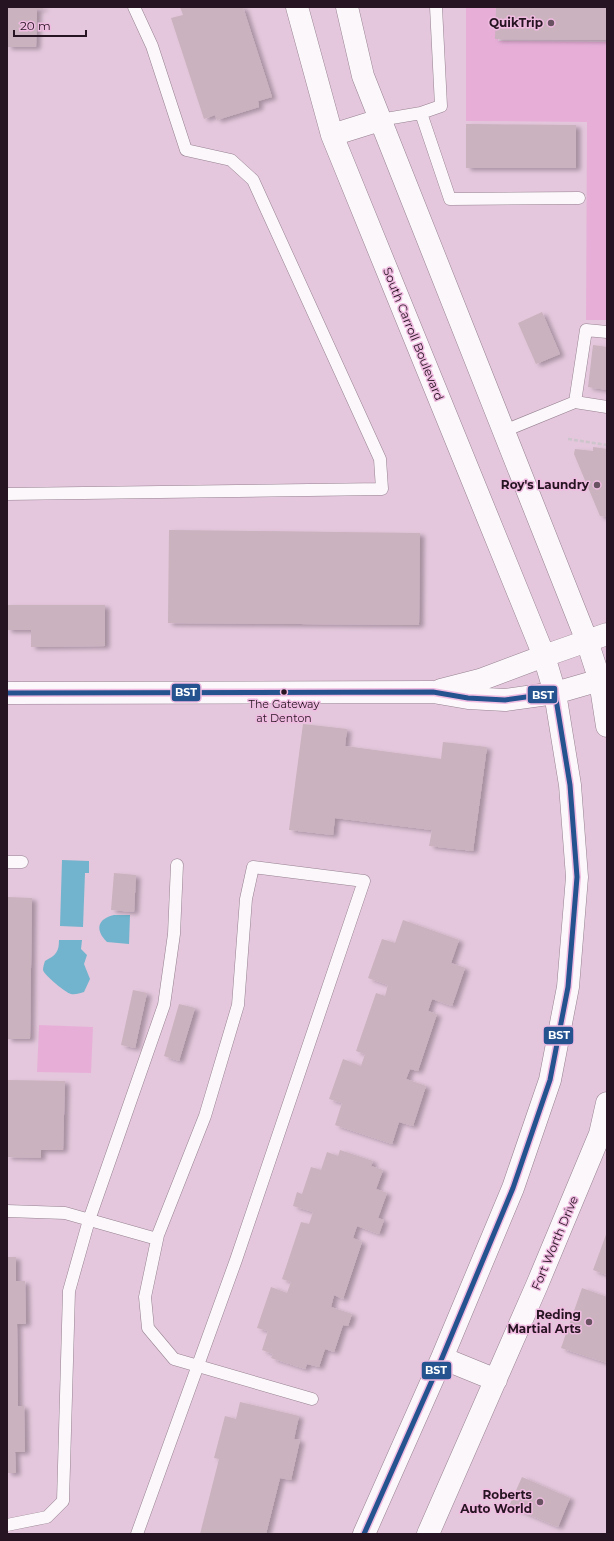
<svg xmlns="http://www.w3.org/2000/svg" width="614" height="1541" font-family="Montserrat,sans-serif">
<style>
.green{fill:#e7afd8}
.water{fill:#72b4cd}
.building{fill:#cab2be;filter:url(#shadow)}
.lines{fill:none;stroke-linecap:round;stroke-linejoin:round}
.service-casing{stroke:#968191;stroke-width:13}
.minor-casing{stroke:#968191;stroke-width:23}
.secondary-casing{stroke:#968191;stroke-width:23}
.primary-casing{stroke:#968191;stroke-width:23}
.path{stroke:#cdc5cb;stroke-width:2.5;stroke-dasharray:4 2;stroke-linecap:butt}
.service{stroke:#fbf7fa;stroke-width:12}
.minor{stroke:#fbf7fa;stroke-width:22}
.secondary{stroke:#fbf7fa;stroke-width:22}
.primary{stroke:#fbf7fa;stroke-width:22}
.bus-1-casing{stroke:#f0bbe1;stroke-width:8}
.bus-1{stroke:#24538f;stroke-width:5}
.poi-dot{fill:#695363;stroke:#f0bbe1;stroke-width:1.5}
.bus-dot{fill:#271422;stroke:#f0bbe1;stroke-width:1.5}
.labels{text-anchor:middle;stroke-width:3;stroke-linejoin:round;paint-order:stroke}
.bus-label{font-size:11px;fill:#271422;stroke:#f0bbe1}
.poi-label{font-size:12px;font-weight:bold;fill:#271422;stroke:#f0bbe1;text-anchor:end}
.street-label{font-size:12px;fill:#271422;stroke:#f0bbe1}
.line-badge{stroke:#f0bbe1;stroke-width:1.5}
.badge-label{font-size:11px;text-anchor:middle;font-weight:bold;fill:#fff}
</style>
<defs>
<filter id="shadow"><feDropShadow dx="4.5" dy="2.5" stdDeviation="2" flood-color="#0004"/></filter>
</defs>
<rect width="100%" height="100%" fill="#e4c7dc"/>
<path class="green" d="M 466,7 L 498,7 L 498,41 L 607,42 L 607,320 L 586,320 L 587,122 L 466,121 Z
M 39,1025 L 93,1027 L 91,1073 L 37,1072 Z"/>
<path class="water" d="M 62,860 L 89,861 L 89,873 L 85,873 L 83,927 L 60,926 Z
M 114,915 L 130,915 L 129,944 L 107,942 C 95,930 97,919 114,915 Z
M 59,940 L 82,940 L 81,949 L 87,955 L 84,964 L 90,979 L 84,992 C 80,993 75,995 71,994 C 66,993 44,975 43,970 C 43,967 44,964 45,961 C 56,955 59,952 59,940 Z"/>
<path class="building" d="M 7,7 L 43,7 L 43,9 L 37,9 L 36,47 L 7,47 Z
M 180,7 L 243,7 L 272,97 L 258,101 L 259,107 L 217,120 L 215,115 L 204,119 L 171,18 L 183,15 Z
M 496,7 L 607,7 L 607,40 L 495,39 Z
M 466,124 L 576,125 L 576,168 L 466,168 Z
M 542,312 L 560,354 L 536,364 L 518,323 Z
M 593,345 L 607,347 L 607,390 L 588,387 Z
M 593,447 L 607,449 L 607,517 L 600,516 L 574,454 L 575,449 L 593,451 Z
M 169,530 L 420,533 L 419,625 L 168,623 Z
M 7,605 L 105,605 L 105,646 L 31,647 L 31,630 L 7,630 Z
M 303,724 L 347,729 L 345,746 L 441,759 L 443,742 L 487,747 L 473,851 L 429,846 L 432,830 L 335,818 L 333,835 L 289,830 Z
M 114,873 L 136,875 L 134,912 L 111,910 Z
M 7,897 L 32,898 L 30,1039 L 7,1039 Z
M 403,920 L 459,940 L 451,963 L 465,968 L 452,1006 L 432,999 L 428,1011 L 437,1014 L 418,1071 L 410,1069 L 406,1079 L 426,1086 L 413,1126 L 399,1122 L 392,1144 L 335,1125 L 342,1103 L 329,1099 L 343,1059 L 361,1066 L 365,1054 L 356,1051 L 376,993 L 385,996 L 388,985 L 368,978 L 382,939 L 395,943 Z
M 133,990 L 147,993 L 135,1048 L 121,1045 Z
M 179,1004 L 195,1008 L 179,1061 L 164,1056 Z
M 7,1080 L 65,1081 L 63,1150 L 41,1150 L 41,1158 L 7,1157 Z
M 340,1150 L 373,1161 L 371,1166 L 383,1170 L 376,1189 L 387,1193 L 378,1218 L 384,1220 L 379,1234 L 357,1226 L 353,1238 L 362,1242 L 343,1299 L 334,1295 L 331,1307 L 352,1314 L 348,1326 L 343,1325 L 334,1352 L 325,1349 L 319,1367 L 307,1364 L 305,1369 L 271,1358 L 273,1354 L 262,1350 L 268,1331 L 257,1328 L 271,1287 L 287,1293 L 291,1282 L 282,1279 L 301,1222 L 309,1224 L 313,1212 L 293,1206 L 297,1192 L 302,1194 L 311,1167 L 321,1170 L 327,1152 L 338,1156 Z
M 607,1232 L 607,1275 L 593,1270 Z
M 7,1257 L 16,1257 L 16,1281 L 25,1281 L 26,1324 L 17,1324 L 18,1406 L 24,1406 L 25,1452 L 15,1452 L 16,1473 L 7,1473 Z
M 582,1288 L 607,1297 L 607,1363 L 561,1348 Z
M 240,1402 L 299,1416 L 294,1439 L 300,1440 L 291,1480 L 280,1478 L 266,1534 L 200,1534 L 219,1459 L 214,1458 L 225,1416 L 236,1419 Z
M 522,1477 L 570,1498 L 558,1527 L 509,1506 Z"/>
<g class="lines">
<g class="service-casing">
<path id="service" d="M 421,113 L 450,199 L 579,198
M 380,120 L 421,113 L 441,106 L 436,7
M 575,402 L 607,407
M 504,431 L 575,402 L 586,330 L 607,332
M 7,494 L 382,489 L 380,459 L 253,180 L 231,160 L 186,150 L 152,46 L 134,7
M 7,862 L 22,862
M 7,1211 L 65,1213 L 157,1239
M 7,1525 L 47,1517 L 63,1501 L 69,1291 L 89,1220 L 164,1005 L 174,934 L 177,865
M 137,1534 L 236,1260 L 364,881 L 253,867 L 246,899 L 238,1005 L 205,1116 L 158,1235 L 145,1297 L 148,1328 L 174,1359 L 312,1399"/>
</g>
<g class="minor-casing">
<path id="minor" d="M 441,690 L 480,680 L 544,656
M 7,693 L 433,692 L 468,698 L 505,700 L 555,693"/>
</g>
<g class="secondary-casing">
<path id="secondary" d="M 297,7 L 332,135 L 544,656
M 347,7 L 363,76 L 587,641
M 332,135 L 380,120"/>
</g>
<g class="primary-casing">
<path id="primary" d="M 587,641 L 600,681 L 607,726
M 555,693 L 607,678
M 442,1358 L 496,1380
M 364,1534 L 442,1358 L 513,1188 L 550,1080 L 568,987 L 577,877 L 570,785 L 555,693 L 544,656 L 607,634
M 428,1534 L 537,1285 L 600,1134 L 607,1103"/>
</g>
<path class="path" d="M 568,439 L 607,445"/>
<use href="#service" class="service"/>
<use href="#minor" class="minor"/>
<use href="#secondary" class="secondary"/>
<use href="#primary" class="primary"/>
<g class="bus-1-casing">
<path id="bus-1" d="M 7,693 L 433,692 L 468,698 L 505,700 L 555,693 L 570,785 L 577,877 L 568,987 L 550,1080 L 513,1188 L 442,1358 L 364,1534"/>
</g>
<use href="#bus-1" class="bus-1"/>
</g>
<g class="poi-dot">
<circle cx="551" cy="23" r="4"/>
<circle cx="597" cy="485" r="4"/>
<circle cx="589" cy="1322" r="4"/>
<circle cx="540" cy="1502" r="4"/>
</g>
<circle class="bus-dot" cx="284" cy="692" r="3.5"/>
<g class="labels">
<g class="bus-label">
<text x="284" y="708">The Gateway<tspan x="284" dy="14">at Denton</tspan></text>
</g>
<g class="poi-label">
<text x="543" y="27">QuikTrip</text>
<text x="589" y="489">Roy's Laundry</text>
<text x="581" y="1319">Reding<tspan x="581" dy="14">Martial Arts</tspan></text>
<text x="532" y="1499">Roberts<tspan x="532" dy="14">Auto World</tspan></text>
</g>
<g class="street-label">
<text transform="translate(413 334) rotate(68)" y="4">South Carroll Boulevard</text>
<text transform="translate(555 1243) rotate(-67)" y="4">Fort Worth Drive</text>
</g>
</g>
<g class="line-badge">
<rect x="171" y="683" width="30" height="19" rx="4" fill="#24538f"/>
<rect x="527" y="685" width="31" height="19" rx="4" fill="#24538f"/>
<rect x="543" y="1026" width="31" height="19" rx="4" fill="#24538f"/>
<rect x="421" y="1361" width="31" height="19" rx="4" fill="#24538f"/>
</g>
<g class="badge-label">
<text x="186" y="696">BST</text>
<text x="543" y="699">BST</text>
<text x="559" y="1039">BST</text>
<text x="436" y="1374">BST</text>
</g>
<rect width="614" height="1541" fill="none" stroke="#271422" stroke-width="16"/>
<path d="M14 30v6h72v-6" fill="none" stroke="#271422" stroke-width="2"/>
<text x="20" y="30" font-size="12" fill="#271422" stroke="#f0bbe1" stroke-width="3" paint-order="stroke">20 m</text>
</svg>
